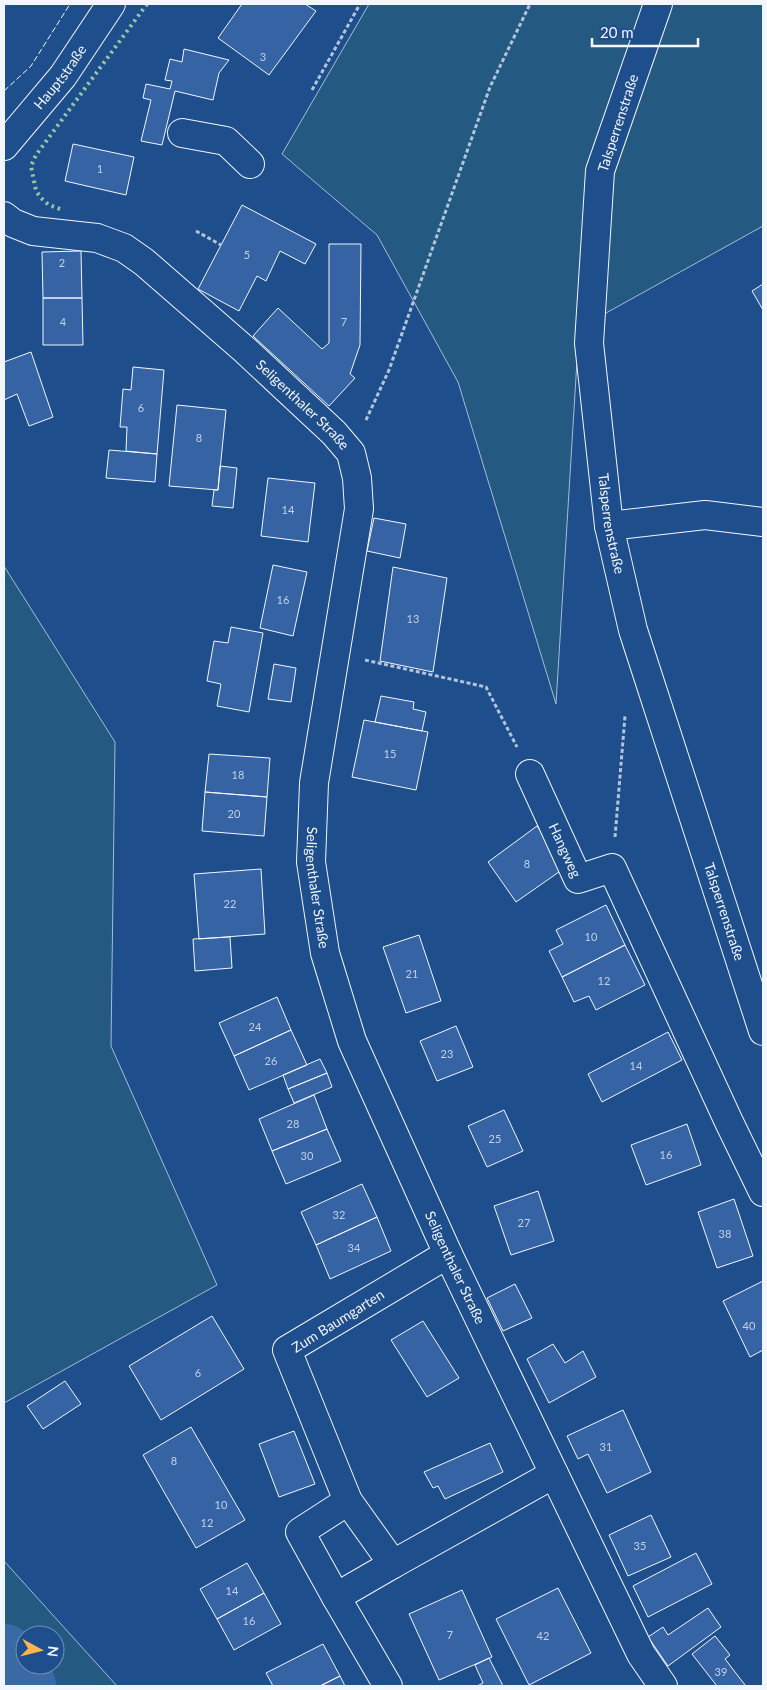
<svg xmlns="http://www.w3.org/2000/svg" width="767" height="1690" font-family="Lato,sans-serif">
<style>
.green{fill:#245a82;stroke:#a8bbd7;fill-rule:evenodd}
.lines{fill:none;stroke-linecap:round;stroke-linejoin:round}
.river{stroke:#3b69a3;stroke-width:64}
.building{fill:#3563a3;stroke:#f2f6ff}
.minor-casing{stroke:#f2f6ff;stroke-width:30}
.major-casing{stroke:#f2f6ff;stroke-width:30}
.path{stroke:#b3c4dc;stroke-width:3;stroke-dasharray:4 2.5;stroke-linecap:butt}
.minor{stroke:#1f4e8c;stroke-width:28}
.major{stroke:#1f4e8c;stroke-width:28}
.hedge{stroke:#97c8a6;stroke-width:4;stroke-dasharray:2.5 4;stroke-linecap:butt}
.fence{stroke:#f2f6ff;stroke-width:1;stroke-dasharray:6 2.5;stroke-linecap:butt}
.labels{text-anchor:middle;stroke-width:4;stroke-linejoin:round;paint-order:stroke}
.number-label{font-size:11px;fill:#c3d1e8}
.street-label{font-size:14px;fill:#f2f6ff;stroke:#1f4e8c}
</style>
<rect width="100%" height="100%" fill="#1f4e8c"/>
<path class="green" d="M 369,4 L 763,4 L 763,226 L 579,328 L 556,704 L 458,382 L 377,235 L 282,154 Z
M 4,566 L 115,742 L 111,1046 L 217,1285 L 4,1403 Z
M 4,1561 L 117,1686 L 4,1686 ZM 25,1635 L 55,1635 L 55,1665 L 25,1665 Z"/>
<g class="lines">
<path class="river" d="M 4,1656 L 24,1686"/>
</g>
<path class="building" d="M 242,4 L 305,4 L 316,11 L 269,75 L 218,38 Z
M 184,49 L 229,60 L 219,73 L 213,100 L 175,91 L 162,145 L 141,141 L 151,100 L 143,98 L 146,84 L 170,89 L 172,81 L 165,80 L 170,59 L 182,62 Z
M 73,144 L 134,157 L 126,195 L 65,181 Z
M 242,205 L 316,244 L 305,264 L 280,251 L 266,281 L 257,276 L 239,311 L 198,289 Z
M 329,244 L 361,244 L 360,345 L 350,374 L 355,378 L 329,406 L 253,336 L 278,308 L 322,349 L 329,343 Z
M 81,251 L 82,298 L 43,298 L 42,252 Z
M 763,284 L 763,310 L 752,291 Z
M 43,298 L 82,298 L 83,345 L 43,345 Z
M 31,352 L 53,417 L 29,426 L 17,394 L 4,400 L 4,362 Z
M 133,367 L 164,370 L 157,454 L 126,451 L 127,427 L 120,427 L 123,389 L 131,390 Z
M 177,405 L 226,410 L 218,490 L 169,486 Z
M 109,450 L 157,454 L 155,482 L 106,478 Z
M 220,466 L 237,468 L 233,508 L 212,506 L 214,490 L 218,490 Z
M 268,478 L 315,483 L 308,542 L 261,536 Z
M 374,518 L 406,524 L 400,558 L 367,551 Z
M 273,565 L 307,572 L 293,636 L 260,628 Z
M 393,567 L 447,578 L 433,672 L 380,661 Z
M 231,627 L 263,633 L 249,712 L 217,706 L 221,684 L 207,681 L 214,641 L 228,643 Z
M 274,664 L 296,668 L 291,702 L 268,699 Z
M 381,696 L 414,702 L 413,709 L 426,712 L 422,731 L 375,722 Z
M 364,720 L 428,732 L 416,790 L 352,777 Z
M 209,754 L 270,758 L 267,797 L 205,792 Z
M 205,792 L 267,797 L 264,836 L 202,831 Z
M 537,826 L 566,867 L 516,902 L 488,862 Z
M 261,869 L 265,934 L 199,939 L 194,874 Z
M 606,905 L 625,945 L 562,977 L 549,951 L 563,944 L 556,930 Z
M 419,935 L 441,1001 L 406,1013 L 383,947 Z
M 230,937 L 232,968 L 195,971 L 193,939 Z
M 625,945 L 645,985 L 596,1010 L 589,996 L 574,1002 L 562,977 Z
M 277,997 L 291,1030 L 234,1056 L 219,1023 Z
M 456,1026 L 473,1067 L 437,1081 L 420,1041 Z
M 291,1030 L 307,1065 L 249,1090 L 234,1056 Z
M 668,1032 L 682,1060 L 602,1102 L 588,1074 Z
M 320,1059 L 327,1073 L 288,1089 L 283,1075 Z
M 327,1073 L 332,1087 L 294,1103 L 288,1089 Z
M 314,1095 L 327,1129 L 272,1151 L 259,1119 Z
M 504,1110 L 523,1151 L 487,1167 L 468,1126 Z
M 687,1124 L 701,1165 L 646,1185 L 631,1145 Z
M 327,1129 L 341,1161 L 286,1184 L 272,1151 Z
M 362,1184 L 377,1217 L 316,1245 L 301,1212 Z
M 538,1191 L 554,1241 L 511,1255 L 494,1206 Z
M 734,1199 L 753,1256 L 717,1268 L 698,1212 Z
M 377,1217 L 391,1251 L 330,1279 L 316,1245 Z
M 763,1281 L 763,1350 L 750,1357 L 723,1301 Z
M 515,1284 L 532,1318 L 503,1331 L 487,1298 Z
M 212,1316 L 244,1369 L 161,1420 L 129,1366 Z
M 423,1321 L 459,1378 L 427,1397 L 391,1340 Z
M 553,1344 L 565,1363 L 583,1351 L 596,1377 L 549,1403 L 527,1359 Z
M 65,1381 L 81,1404 L 43,1429 L 27,1406 Z
M 623,1410 L 651,1472 L 607,1493 L 588,1454 L 578,1459 L 567,1436 Z
M 191,1427 L 245,1520 L 196,1548 L 143,1455 Z
M 294,1431 L 315,1484 L 279,1497 L 259,1444 Z
M 490,1443 L 503,1472 L 445,1499 L 438,1486 L 433,1488 L 424,1472 Z
M 651,1515 L 671,1557 L 628,1576 L 609,1535 Z
M 696,1553 L 712,1584 L 648,1617 L 633,1586 Z
M 247,1563 L 264,1593 L 217,1619 L 200,1589 Z
M 558,1588 L 591,1653 L 529,1685 L 496,1619 Z
M 462,1590 L 492,1657 L 439,1680 L 409,1614 Z
M 264,1593 L 281,1624 L 234,1650 L 217,1619 Z
M 708,1608 L 721,1627 L 668,1666 L 648,1637 L 663,1627 L 668,1635 Z
M 715,1636 L 730,1655 L 725,1659 L 745,1685 L 743,1686 L 717,1686 L 692,1654 Z
M 323,1644 L 340,1676 L 320,1686 L 273,1686 L 266,1673 Z
M 489,1658 L 503,1686 L 477,1686 L 483,1683 L 475,1665 Z
M 340,1676 L 345,1686 L 320,1686 Z"/>
<g class="lines">
<g class="minor-casing">
<g id="minor">
<path id="s1" d="M 658,4 L 600,171 L 589,343 L 609,526 L 633,630 L 763,1031"/>
<path d="M 182,133 L 226,141 L 250,164"/>
<path id="s2" d="M 4,216 L 13,223 L 33,231 L 97,238 L 124,248 L 144,262 L 245,350 L 334,433 L 351,453 L 357,478 L 359,509 L 314,783 L 311,862 L 325,953 L 352,1041 L 448,1254 L 641,1654 L 663,1686"/>
<path d="M 609,526 L 705,515 L 763,522"/>
<path id="s3" d="M 530,774 L 578,879 L 612,868 L 729,1122 L 763,1192"/>
<path d="M 448,1254 L 287,1350 L 348,1501 L 393,1564 L 554,1474"/>
<path d="M 336,1597 L 300,1532 L 348,1501"/>
<path d="M 388,1686 L 336,1597 L 393,1564"/>
</g>
</g>
<g class="major-casing">
<g id="major">
<path id="s4" d="M 4,146 L 63,76 L 111,4"/>
</g>
</g>
<path class="path" d="M 312,90 L 360,4
M 196,231 L 221,245
M 366,420 L 389,370 L 490,87 L 530,4
M 365,660 L 486,687 L 517,747
M 615,837 L 625,716"/>
<use href="#minor" class="minor"/>
<use href="#major" class="major"/>
<path class="hedge" d="M 60,209 L 49,205 L 41,198 L 36,191 L 31,166 L 36,155 L 147,4"/>
<path class="fence" d="M 4,91 L 31,66 L 70,4"/>
</g>
<g class="labels">
<g class="number-label">
<text x="263" y="61">3</text>
<text x="100" y="173">1</text>
<text x="247" y="259">5</text>
<text x="62" y="267">2</text>
<text x="63" y="326">4</text>
<text x="344" y="326">7</text>
<text x="141" y="412">6</text>
<text x="199" y="442">8</text>
<text x="288" y="514">14</text>
<text x="283" y="604">16</text>
<text x="413" y="623">13</text>
<text x="390" y="758">15</text>
<text x="238" y="779">18</text>
<text x="234" y="818">20</text>
<text x="527" y="868">8</text>
<text x="230" y="908">22</text>
<text x="591" y="941">10</text>
<text x="412" y="978">21</text>
<text x="604" y="985">12</text>
<text x="255" y="1031">24</text>
<text x="447" y="1058">23</text>
<text x="271" y="1065">26</text>
<text x="636" y="1070">14</text>
<text x="293" y="1128">28</text>
<text x="495" y="1143">25</text>
<text x="666" y="1159">16</text>
<text x="307" y="1160">30</text>
<text x="339" y="1219">32</text>
<text x="524" y="1227">27</text>
<text x="725" y="1238">38</text>
<text x="354" y="1252">34</text>
<text x="749" y="1330">40</text>
<text x="198" y="1377">6</text>
<text x="606" y="1451">31</text>
<text x="174" y="1465">8</text>
<text x="221" y="1509">10</text>
<text x="207" y="1527">12</text>
<text x="640" y="1550">35</text>
<text x="232" y="1595">14</text>
<text x="249" y="1625">16</text>
<text x="450" y="1639">7</text>
<text x="543" y="1640">42</text>
<text x="721" y="1676">39</text>
</g>
<g class="street-label">
<text dy="5" stroke="none"><textPath href="#s4" startOffset="89">Hauptstraße</textPath></text>
<text transform="translate(618 123) rotate(-72)" y="5">Talsperrenstraße</text>
<text dy="5" stroke="none"><textPath href="#s2" startOffset="364">Seligenthaler Straße</textPath></text>
<text dy="5" stroke="none"><textPath href="#s1" startOffset="531">Talsperrenstraße</textPath></text>
<text dy="5" stroke="none"><textPath href="#s3" startOffset="84">Hangweg</textPath></text>
<text dy="5" stroke="none"><textPath href="#s2" startOffset="872">Seligenthaler Straße</textPath></text>
<text dy="5" stroke="none"><textPath href="#s1" startOffset="936">Talsperrenstraße</textPath></text>
<text dy="5" stroke="none"><textPath href="#s2" startOffset="1279">Seligenthaler Straße</textPath></text>
<text transform="translate(338 1321) rotate(-32)" y="5">Zum Baumgarten</text>
</g>
</g>
<rect width="767" height="1690" fill="none" stroke="#f2f6ff" stroke-width="10"/>
<g transform="translate(40 1650) rotate(97)"><circle r="24" fill="#1f4e8c" stroke="#7391ba"/>
<path d="M0-4L9 19L0 12L-9 19Z" fill="#ffb74d"/>
<text y="-8" font-size="14" font-weight="bold" text-anchor="middle" fill="#f2f6ff">N</text>
</g>
<path d="M592 38v8h106v-8" fill="none" stroke="#f2f6ff" stroke-width="2.5"/>
<text x="600" y="38" font-size="15" fill="#f2f6ff" stroke="#1f4e8c" stroke-width="4" paint-order="stroke">20 m</text>
</svg>
